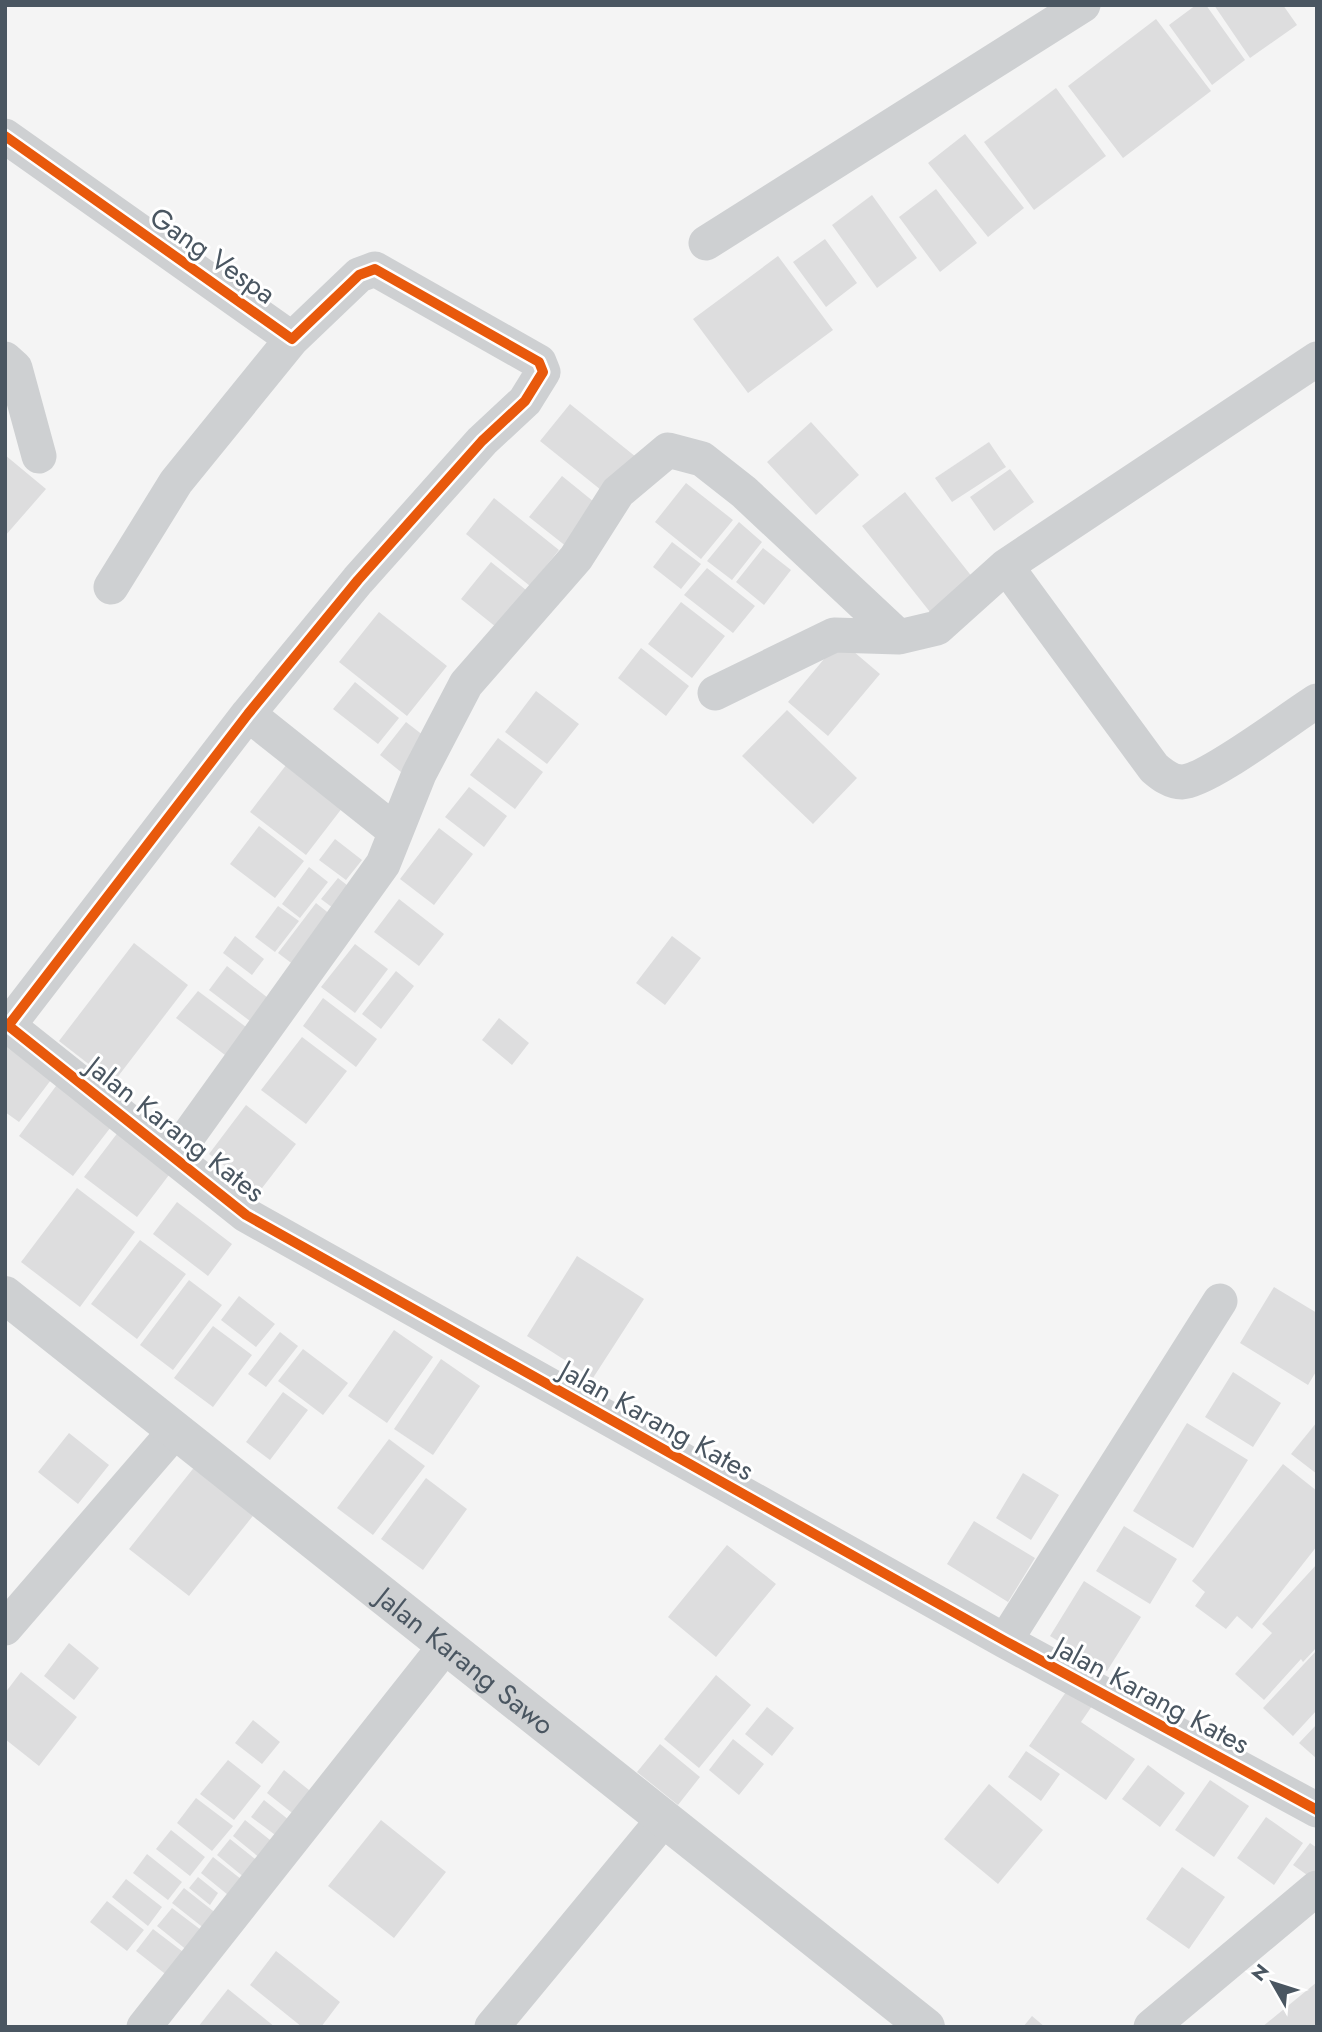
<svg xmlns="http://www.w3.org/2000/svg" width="1322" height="2032" font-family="Jost,sans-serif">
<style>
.building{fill:#ddddde}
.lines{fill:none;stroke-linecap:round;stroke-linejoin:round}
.minor{stroke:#ced0d2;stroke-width:35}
.tertiary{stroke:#ced0d2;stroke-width:38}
.cycleway-casing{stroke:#fff;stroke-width:15}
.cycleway{stroke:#e8590c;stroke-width:10}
.labels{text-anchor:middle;stroke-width:6;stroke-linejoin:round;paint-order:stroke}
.street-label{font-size:28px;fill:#4a5661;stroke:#fff}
</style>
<rect width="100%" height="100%" fill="#f4f4f4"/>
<path class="building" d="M 1196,5 L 1206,5 L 1245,60 L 1212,85 L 1169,25 Z
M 1214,5 L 1283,5 L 1297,25 L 1250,58 Z
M 1156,19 L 1211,91 L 1123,158 L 1068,86 Z
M 1056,88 L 1106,156 L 1034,210 L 984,142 Z
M 965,134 L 1024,208 L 988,237 L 928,163 Z
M 936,189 L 977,243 L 940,272 L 899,217 Z
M 872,195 L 917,258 L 877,288 L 832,225 Z
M 825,239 L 857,283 L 826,307 L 793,262 Z
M 778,256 L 833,330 L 748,393 L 693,319 Z
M 570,404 L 636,457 L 606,494 L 540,441 Z
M 811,422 L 859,475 L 816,515 L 767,462 Z
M 989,442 L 1006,467 L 952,502 L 935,478 Z
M 5,455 L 46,489 L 5,536 Z
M 1010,469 L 1034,502 L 994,531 L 970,497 Z
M 562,476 L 599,506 L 567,547 L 529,517 Z
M 686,483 L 733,520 L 701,559 L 655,522 Z
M 905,492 L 973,578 L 930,612 L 862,526 Z
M 494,498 L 559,550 L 530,586 L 466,534 Z
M 739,522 L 762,542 L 732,580 L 707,561 Z
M 672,542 L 701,564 L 681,589 L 653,567 Z
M 763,548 L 791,570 L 764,605 L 736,582 Z
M 491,562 L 526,590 L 496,627 L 461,599 Z
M 707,568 L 755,606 L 733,633 L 684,595 Z
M 681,602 L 725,636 L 692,678 L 648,644 Z
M 379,612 L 447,666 L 407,716 L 339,662 Z
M 840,640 L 880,674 L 828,736 L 788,702 Z
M 641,648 L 689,686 L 666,716 L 618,678 Z
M 355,682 L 399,718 L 378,744 L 333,709 Z
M 536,691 L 579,724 L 547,764 L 505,732 Z
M 787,710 L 857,778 L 813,824 L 742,756 Z
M 406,722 L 428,739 L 401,772 L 380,755 Z
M 498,738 L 543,772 L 515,809 L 470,775 Z
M 290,760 L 346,803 L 306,855 L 250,812 Z
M 469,787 L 507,816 L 484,847 L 445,817 Z
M 259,826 L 304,861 L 275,898 L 230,864 Z
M 439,828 L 473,854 L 434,905 L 400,879 Z
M 335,839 L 362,860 L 346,880 L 319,860 Z
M 309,867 L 328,882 L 300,918 L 282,904 Z
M 338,878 L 357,893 L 341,914 L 321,899 Z
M 399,899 L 444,934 L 419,966 L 374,932 Z
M 316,903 L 336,919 L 298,968 L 278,953 Z
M 278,906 L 299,921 L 275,952 L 255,937 Z
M 235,936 L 264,959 L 252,975 L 223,953 Z
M 672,936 L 701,958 L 665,1005 L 636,983 Z
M 134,943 L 188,985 L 113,1083 L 59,1041 Z
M 355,944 L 388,969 L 355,1013 L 321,987 Z
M 227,966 L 268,998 L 250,1021 L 209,990 Z
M 396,971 L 414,986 L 381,1029 L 362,1014 Z
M 198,991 L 250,1030 L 229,1058 L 176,1018 Z
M 323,998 L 377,1039 L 356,1067 L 303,1026 Z
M 499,1018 L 529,1043 L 512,1065 L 482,1040 Z
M 5,1035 L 54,1076 L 19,1122 L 5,1112 Z
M 302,1037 L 347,1071 L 306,1124 L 261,1090 Z
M 59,1082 L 114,1123 L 73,1176 L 19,1136 Z
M 246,1105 L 296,1144 L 259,1192 L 209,1154 Z
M 119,1131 L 172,1171 L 137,1217 L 84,1177 Z
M 77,1188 L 135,1232 L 80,1307 L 21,1262 Z
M 177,1202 L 232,1244 L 208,1276 L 153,1234 Z
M 140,1240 L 186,1274 L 137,1339 L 91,1304 Z
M 577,1256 L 644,1299 L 593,1378 L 527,1336 Z
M 189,1280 L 222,1305 L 173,1370 L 140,1345 Z
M 1274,1287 L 1317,1313 L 1317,1370 L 1308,1385 L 1240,1343 Z
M 239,1296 L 275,1324 L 256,1347 L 221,1320 Z
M 213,1326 L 252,1355 L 213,1407 L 174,1378 Z
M 394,1330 L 433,1357 L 387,1423 L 348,1396 Z
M 280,1332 L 298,1346 L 266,1387 L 248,1374 Z
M 303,1349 L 348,1383 L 323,1415 L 278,1381 Z
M 441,1359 L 480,1386 L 433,1455 L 394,1429 Z
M 1233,1372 L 1281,1403 L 1253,1447 L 1205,1417 Z
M 283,1392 L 308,1410 L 270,1460 L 246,1442 Z
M 1317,1422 L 1317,1474 L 1291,1454 Z
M 1187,1423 L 1248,1460 L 1193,1548 L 1133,1511 Z
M 69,1433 L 109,1465 L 78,1504 L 38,1472 Z
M 389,1439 L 425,1466 L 373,1535 L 337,1508 Z
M 1283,1464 L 1317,1491 L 1317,1546 L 1252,1629 L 1237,1616 L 1226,1629 L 1195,1606 L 1205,1592 L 1192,1581 Z
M 196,1465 L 256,1512 L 189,1596 L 129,1549 Z
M 1023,1473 L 1059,1495 L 1031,1540 L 996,1518 Z
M 426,1478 L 467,1509 L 423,1570 L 381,1539 Z
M 974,1521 L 1035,1558 L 1008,1602 L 947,1564 Z
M 1124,1526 L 1177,1559 L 1150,1604 L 1096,1571 Z
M 727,1545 L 776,1584 L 716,1657 L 668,1617 Z
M 1317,1564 L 1317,1647 L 1303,1662 L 1301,1659 L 1264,1700 L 1235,1674 L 1272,1633 L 1262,1624 Z
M 1084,1581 L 1141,1617 L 1107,1671 L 1050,1636 Z
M 69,1643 L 99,1668 L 74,1700 L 44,1676 Z
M 1317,1650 L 1317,1710 L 1293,1736 L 1263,1708 Z
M 21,1672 L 77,1717 L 39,1766 L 5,1739 L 5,1693 Z
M 716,1675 L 751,1705 L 699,1768 L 664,1739 Z
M 1068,1689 L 1092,1706 L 1081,1722 L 1135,1759 L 1106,1800 L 1029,1746 Z
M 767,1707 L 794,1728 L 772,1756 L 745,1734 Z
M 253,1720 L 280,1742 L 262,1764 L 235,1743 Z
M 1317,1724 L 1317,1759 L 1299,1743 Z
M 733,1739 L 764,1764 L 739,1795 L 709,1770 Z
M 660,1744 L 700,1777 L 678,1805 L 637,1772 Z
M 1026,1751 L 1060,1774 L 1041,1801 L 1008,1777 Z
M 228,1760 L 261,1786 L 234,1820 L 200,1794 Z
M 1148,1765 L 1185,1793 L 1160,1827 L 1122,1799 Z
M 284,1770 L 319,1798 L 301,1820 L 267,1793 Z
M 1210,1780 L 1249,1806 L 1214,1857 L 1175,1830 Z
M 989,1784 L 1043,1830 L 998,1884 L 944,1839 Z
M 196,1798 L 233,1826 L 212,1851 L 177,1823 Z
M 264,1800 L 294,1824 L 282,1840 L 251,1817 Z
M 1266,1817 L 1303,1843 L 1274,1885 L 1237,1858 Z
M 245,1820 L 279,1847 L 266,1863 L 233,1836 Z
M 381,1820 L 446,1872 L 394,1938 L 328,1886 Z
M 171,1830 L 205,1857 L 190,1876 L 156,1849 Z
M 230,1839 L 264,1866 L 251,1883 L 217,1855 Z
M 1310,1843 L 1317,1848 L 1317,1882 L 1293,1865 Z
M 147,1854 L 182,1882 L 168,1900 L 133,1873 Z
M 213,1857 L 246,1883 L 233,1899 L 201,1873 Z
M 1182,1867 L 1225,1897 L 1189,1949 L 1146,1919 Z
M 198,1877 L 218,1893 L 210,1905 L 189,1888 Z
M 126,1879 L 162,1907 L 148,1926 L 112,1897 Z
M 184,1888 L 222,1918 L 210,1933 L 172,1903 Z
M 107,1901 L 144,1930 L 127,1951 L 90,1922 Z
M 172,1908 L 209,1936 L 193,1955 L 157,1926 Z
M 153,1929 L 191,1958 L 173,1980 L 136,1951 Z
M 276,1951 L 340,2002 L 321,2027 L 302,2027 L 250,1985 Z
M 1317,1982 L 1317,2027 L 1262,2027 Z
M 228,1989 L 275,2027 L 198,2027 Z
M 1032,2016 L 1045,2027 L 1023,2027 Z"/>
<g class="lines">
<path class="minor" d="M 5,136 L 292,339 L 359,275 L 375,269 L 539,362 L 543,372 L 525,401 L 482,441 L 358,580 L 248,714 L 8,1026
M 706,243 L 1083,5
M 5,359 L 15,368 L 39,456
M 1006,566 L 1154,768 C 1162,775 1171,782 1182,782 C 1208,781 1291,717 1317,701
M 111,587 L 176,482 L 292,339
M 715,693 L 834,635 L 899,637 L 937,628 L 1006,566 L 1317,359
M 248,714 L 395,831
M 5,1023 L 246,1215 L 1005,1641 L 1317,1810
M 173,1157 L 383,864 L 419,774 L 466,684 L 576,558 L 618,492 L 668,450 L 702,459 L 744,492 L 899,637
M 5,1628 L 175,1431
M 1005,1641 L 1220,1301
M 144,2027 L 446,1645
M 492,2027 L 664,1819
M 1151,2027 L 1317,1888"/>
<path class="tertiary" id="s1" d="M 5,1295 L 926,2027"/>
<g class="cycleway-casing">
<path id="cycleway" d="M 5,136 L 292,339 L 359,275 L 375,269 L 539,362 L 543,372 L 525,401 L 482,441 L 358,580 L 248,714 L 8,1026
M 5,1023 L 246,1215 L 1005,1641 L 1317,1810"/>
</g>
<use href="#cycleway" class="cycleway"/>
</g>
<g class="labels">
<g class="street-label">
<text transform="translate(213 255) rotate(35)" y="10">Gang Vespa</text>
<text transform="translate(176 1129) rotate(38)" y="10">Jalan Karang Kates</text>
<text transform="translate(657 1420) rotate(29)" y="10">Jalan Karang Kates</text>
<text dy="10" stroke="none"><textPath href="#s1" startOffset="588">Jalan Karang Sawo</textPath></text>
<text transform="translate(1152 1695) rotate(28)" y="10">Jalan Karang Kates</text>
</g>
</g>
<rect width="1322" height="2032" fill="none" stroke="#4a5661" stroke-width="14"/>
<g transform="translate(1273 1983) rotate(309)" stroke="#ffffff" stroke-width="5" paint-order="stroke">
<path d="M0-5L12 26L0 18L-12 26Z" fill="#4a5661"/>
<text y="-10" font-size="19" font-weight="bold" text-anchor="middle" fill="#4a5661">N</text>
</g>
</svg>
